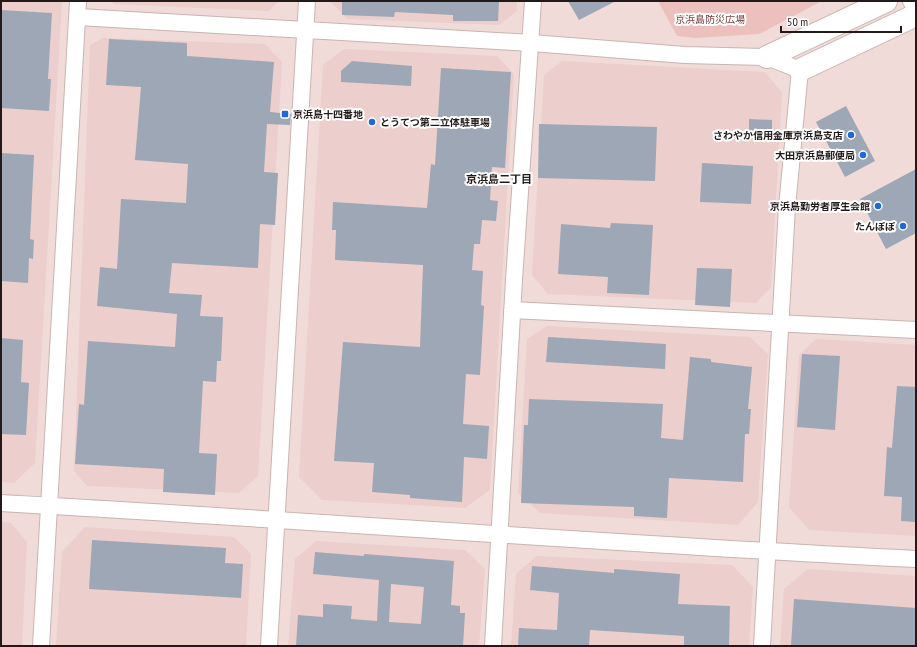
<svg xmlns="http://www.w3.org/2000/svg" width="917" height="647" font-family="'PT Sans Narrow','Noto Sans JP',sans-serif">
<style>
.built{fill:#eccecc}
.green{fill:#ebc0bd}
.building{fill:#9da7b6;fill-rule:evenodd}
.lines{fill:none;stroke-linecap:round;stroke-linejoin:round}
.street-casing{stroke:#c9b4b2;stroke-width:18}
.secondary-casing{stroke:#c9b4b2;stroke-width:24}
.street{stroke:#fff;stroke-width:16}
.secondary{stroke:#fff;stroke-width:22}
.poi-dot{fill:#2069d5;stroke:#fff;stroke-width:1.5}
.labels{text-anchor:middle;stroke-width:4;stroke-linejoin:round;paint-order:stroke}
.park-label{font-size:10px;fill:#763d3a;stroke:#fff}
.poi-label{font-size:10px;font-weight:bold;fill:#211a19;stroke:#fff;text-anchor:end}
.neighbourhood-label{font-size:11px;font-weight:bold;fill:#211a19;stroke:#fff}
</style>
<rect width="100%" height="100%" fill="#f0dbd9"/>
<path class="built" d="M 1,1 L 62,1 L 35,463 L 14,483 L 1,482 Z
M 111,1 L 279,1 L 269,11 L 114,4 Z
M 330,1 L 517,1 L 517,11 L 499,25 L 347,19 Z
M 103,38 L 265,44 L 282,62 L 258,476 L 239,493 L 87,486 L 74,471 L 90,45 Z
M 344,49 L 497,56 L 514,74 L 490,490 L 465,508 L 322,500 L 299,477 L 323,65 Z
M 562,61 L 765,72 L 782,93 L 771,287 L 756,303 L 548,294 L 532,275 L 544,75 Z
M 547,326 L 750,337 L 768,354 L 758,502 L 738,525 L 540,513 L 518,493 L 527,339 Z
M 816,339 L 916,345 L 916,536 L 809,530 L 789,507 L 799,355 Z
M 1,522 L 11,523 L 27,542 L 22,646 L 1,646 Z
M 85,527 L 234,537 L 251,554 L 246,646 L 56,646 L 62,552 Z
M 316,541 L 465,550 L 485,569 L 479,646 L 288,646 L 295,559 Z
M 537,556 L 732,565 L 753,587 L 749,646 L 511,646 L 516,574 Z
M 808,569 L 916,576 L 916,646 L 780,646 L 784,589 Z"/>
<path class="green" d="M 658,1 L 822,1 L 759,34 L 695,38 L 677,36 Z"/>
<path class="building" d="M 342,1 L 499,1 L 498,21 L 453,21 L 453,15 L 395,12 L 394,17 L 342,15 Z
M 568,1 L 616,1 L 579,20 Z
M 1,10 L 52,13 L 48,79 L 51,79 L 49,111 L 1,108 Z
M 109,39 L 187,43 L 187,56 L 274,62 L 270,112 L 291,114 L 290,125 L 267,124 L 264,172 L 278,173 L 275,225 L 260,224 L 258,268 L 172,263 L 169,293 L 202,295 L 200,316 L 223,317 L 221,361 L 217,361 L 216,382 L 203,381 L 199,453 L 217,454 L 215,495 L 163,492 L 164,469 L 75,464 L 79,404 L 84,405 L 88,341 L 175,347 L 177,314 L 97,306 L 100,267 L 117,269 L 121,199 L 186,203 L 188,164 L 135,160 L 141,87 L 106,85 Z
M 352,61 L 412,66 L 411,86 L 341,82 L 341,71 Z
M 441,68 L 511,72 L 505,168 L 492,167 L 490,200 L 498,201 L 496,221 L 482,220 L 480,244 L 474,244 L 472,270 L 483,271 L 481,305 L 484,306 L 480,375 L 466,374 L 463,424 L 489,426 L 487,459 L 464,457 L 462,502 L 410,498 L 410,495 L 372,492 L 374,463 L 334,461 L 343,342 L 420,347 L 423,265 L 335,260 L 336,230 L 332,230 L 333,202 L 427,208 L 431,164 L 435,165 Z
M 846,106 L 875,161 L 845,177 L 816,122 Z
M 749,119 L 772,120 L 772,140 L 749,139 Z
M 539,124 L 657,127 L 655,181 L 538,178 Z
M 1,153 L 34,155 L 30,239 L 34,240 L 33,259 L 29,258 L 28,283 L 1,281 Z
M 702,163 L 753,166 L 751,204 L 700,202 Z
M 916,169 L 916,233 L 886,249 L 860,199 Z
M 611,223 L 653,225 L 649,295 L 607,293 L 608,277 L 558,274 L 561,224 L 610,228 Z
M 697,268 L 732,269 L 730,307 L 695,305 Z
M 548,337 L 666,344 L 665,369 L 546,362 Z
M 1,338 L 23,340 L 21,382 L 29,383 L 26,435 L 1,434 Z
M 802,354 L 840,356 L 835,430 L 797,427 Z
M 690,357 L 711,359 L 711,362 L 752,367 L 748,409 L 751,409 L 749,434 L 745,434 L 743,482 L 669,478 L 667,518 L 634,516 L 634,507 L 521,503 L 524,425 L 528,425 L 529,399 L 663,404 L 661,438 L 683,440 Z
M 897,386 L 916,387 L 916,522 L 901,521 L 902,497 L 884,496 L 887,447 L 892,448 Z
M 92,540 L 226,548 L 225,563 L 243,564 L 241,598 L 89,589 Z
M 315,552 L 364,556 L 364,554 L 454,561 L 451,605 L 460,606 L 460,613 L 465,613 L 463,646 L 296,646 L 298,615 L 323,617 L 323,604 L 352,606 L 351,619 L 377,621 L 379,580 L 313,574 ZM 391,584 L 424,587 L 421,624 L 389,622 Z
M 532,566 L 614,573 L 614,569 L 680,574 L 678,604 L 730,606 L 729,646 L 684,646 L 684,636 L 590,630 L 589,646 L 518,646 L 519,628 L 557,630 L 559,593 L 530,590 Z
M 794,599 L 916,608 L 916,646 L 791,646 Z"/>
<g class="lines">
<g class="street-casing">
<path id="street" d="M 911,1 L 916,10
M 78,17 L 532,43 L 685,55 L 767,57 L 800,70 L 787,207 L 762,646
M 512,310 L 916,330
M 1,503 C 306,520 611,544 916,559
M 41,646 L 78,1
M 269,646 L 307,1
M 493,646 L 514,280 L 533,1"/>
</g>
<g class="secondary-casing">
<path id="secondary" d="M 767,57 L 886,1
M 800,70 L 916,15"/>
</g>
<use href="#street" class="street"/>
<use href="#secondary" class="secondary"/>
</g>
<g class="poi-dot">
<rect x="281" y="110" width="8" height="8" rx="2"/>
<circle cx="372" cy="122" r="4"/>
<circle cx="851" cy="135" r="4"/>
<circle cx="863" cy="155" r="4"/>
<circle cx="878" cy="206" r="4"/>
<circle cx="903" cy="226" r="4"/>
</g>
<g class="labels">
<g class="park-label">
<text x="710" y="23">京浜島防災広場</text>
</g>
<g class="poi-label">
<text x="293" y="118" text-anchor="start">京浜島十四番地</text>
<text x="380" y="126" text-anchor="start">とうてつ第二立体駐車場</text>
<text x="843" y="139">さわやか信用金庫京浜島支店</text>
<text x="855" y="159">大田京浜島郵便局</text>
<text x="870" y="210">京浜島勤労者厚生会館</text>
<text x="895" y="230">たんぽぽ</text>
</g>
<g class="neighbourhood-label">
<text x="499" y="183">京浜島二丁目</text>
</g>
</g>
<rect width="917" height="647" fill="none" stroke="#211a19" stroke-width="4"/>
<path d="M781 26v6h120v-6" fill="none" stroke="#211a19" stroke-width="2"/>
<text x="787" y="26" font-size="12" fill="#211a19" stroke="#ffffff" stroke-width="3" paint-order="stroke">50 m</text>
</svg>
